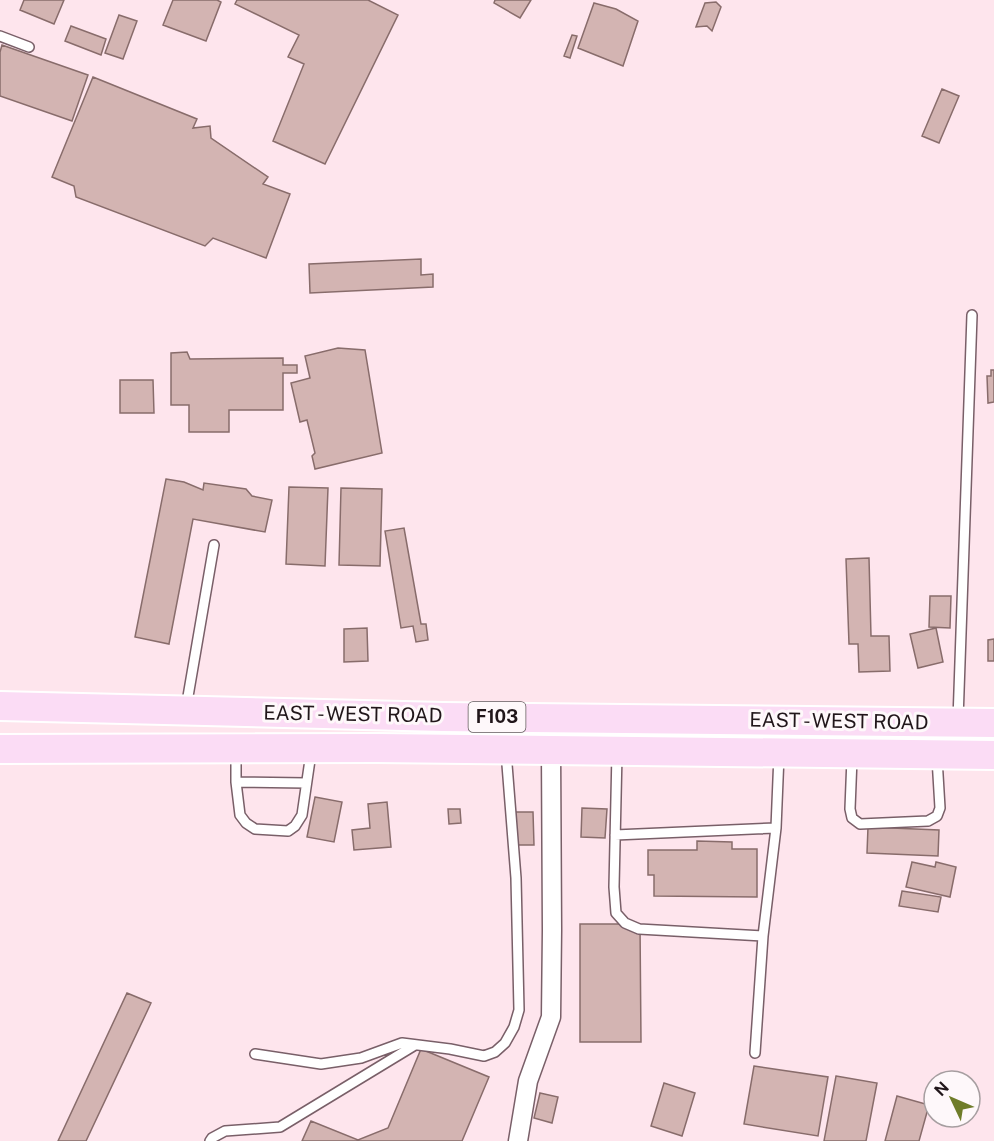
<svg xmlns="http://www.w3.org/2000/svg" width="994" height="1141" font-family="'Public Sans',sans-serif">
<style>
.building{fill:#d3b4b2;stroke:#886c6b;stroke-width:1.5}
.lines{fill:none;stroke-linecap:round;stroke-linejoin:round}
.lane-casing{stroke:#795f68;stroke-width:12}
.street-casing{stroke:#795f68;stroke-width:21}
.primary-casing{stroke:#fff;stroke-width:32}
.lane{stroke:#fff;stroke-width:9}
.street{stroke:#fff;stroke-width:18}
.primary{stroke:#fbdcf5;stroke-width:28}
.labels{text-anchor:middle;stroke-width:6;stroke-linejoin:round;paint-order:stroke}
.shield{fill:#fef8fa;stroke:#635a5d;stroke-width:1.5}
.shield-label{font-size:18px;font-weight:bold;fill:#21161a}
.street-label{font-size:20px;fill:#21161a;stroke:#fef8fa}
</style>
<rect width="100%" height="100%" fill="#fee5ed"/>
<path class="building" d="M 24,0 L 64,0 L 54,24 L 20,10 Z
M 173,0 L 217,0 L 221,2 L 206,41 L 163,25 Z
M 237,0 L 368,0 L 398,15 L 325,164 L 273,141 L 304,64 L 288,57 L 299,35 L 235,4 Z
M 495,0 L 531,0 L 520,18 L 494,3 Z
M 716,2 L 721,7 L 712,31 L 707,26 L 696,27 L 705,3 Z
M 594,3 L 616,9 L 638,21 L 623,66 L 578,48 Z
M 119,15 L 137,21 L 123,59 L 105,53 Z
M 71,26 L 106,39 L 101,55 L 65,41 Z
M 572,35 L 577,36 L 570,58 L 564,56 Z
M 2,45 L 88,75 L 72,121 L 0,96 L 0,52 Z
M 93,77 L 197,119 L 193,128 L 210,126 L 211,138 L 268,177 L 263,184 L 290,194 L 266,258 L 213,238 L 205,246 L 76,197 L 74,186 L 52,177 Z
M 942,89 L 959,96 L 939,143 L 922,136 Z
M 421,259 L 421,275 L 433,274 L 433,287 L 310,293 L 309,264 Z
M 338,348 L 365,350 L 382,453 L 315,469 L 312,456 L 315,453 L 307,420 L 300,422 L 291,383 L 310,378 L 305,356 Z
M 187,352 L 190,359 L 283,358 L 283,365 L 297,365 L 297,373 L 283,373 L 283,410 L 229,410 L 229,432 L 189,432 L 189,405 L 171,405 L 171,353 Z
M 991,370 L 994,370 L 994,402 L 988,403 L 987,376 L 991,376 Z
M 120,380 L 153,380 L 154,413 L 120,413 Z
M 166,479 L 184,482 L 203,490 L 204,483 L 246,489 L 252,496 L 272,500 L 265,532 L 193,519 L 169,644 L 135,637 Z
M 289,487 L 328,488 L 325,566 L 286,564 Z
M 341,488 L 382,489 L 380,566 L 339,565 Z
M 404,528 L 421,624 L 426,624 L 428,640 L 416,642 L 413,626 L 401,628 L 385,531 Z
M 869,558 L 871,636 L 889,636 L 890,671 L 859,672 L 858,644 L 849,644 L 846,559 Z
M 930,596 L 951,596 L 950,628 L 929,627 Z
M 367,628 L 368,661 L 344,662 L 344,629 Z
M 936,628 L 943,662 L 918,668 L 910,634 Z
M 994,639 L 994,661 L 988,661 L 988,640 Z
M 315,797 L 342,802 L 334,842 L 307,837 Z
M 387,802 L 391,847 L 354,850 L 352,830 L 370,828 L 368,804 Z
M 582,808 L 607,809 L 605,838 L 581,837 Z
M 448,809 L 460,809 L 461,823 L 449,824 Z
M 515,812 L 533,812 L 534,845 L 516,845 Z
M 868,827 L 939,830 L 938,856 L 867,853 Z
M 697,841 L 732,842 L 732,849 L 757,849 L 757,897 L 654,896 L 654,875 L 648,875 L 648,850 L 697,850 Z
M 912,862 L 935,867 L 936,862 L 956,867 L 950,897 L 906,887 Z
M 902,891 L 941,897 L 938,912 L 899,906 Z
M 580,924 L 640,924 L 641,1042 L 580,1042 Z
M 127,993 L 151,1003 L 86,1141 L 58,1141 Z
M 421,1049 L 489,1077 L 462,1141 L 302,1141 L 311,1121 L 358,1140 L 388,1128 Z
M 754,1066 L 828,1077 L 818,1136 L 744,1124 Z
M 836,1076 L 877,1083 L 866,1141 L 824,1141 Z
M 664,1083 L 695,1093 L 682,1136 L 651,1126 Z
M 540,1093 L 558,1097 L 552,1123 L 534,1118 Z
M 897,1096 L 929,1105 L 919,1141 L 885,1141 Z"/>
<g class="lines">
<g class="lane-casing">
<path id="lane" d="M 0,36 L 29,47
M 186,708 L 214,545
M 958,720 L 972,315
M 236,751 L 236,782 L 240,815 L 246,823 L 255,829 L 288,831 L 295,826 L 302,815 L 311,753
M 617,753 L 614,887 L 616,913 L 625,923 L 639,929 L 763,936
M 852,758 L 850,809 L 852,818 L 860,824 L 928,821 L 937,816 L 940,808 L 937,758
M 236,782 L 306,783
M 615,835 L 776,828
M 755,1053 L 763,936 L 776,828 L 779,755
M 255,1054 L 321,1064 L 361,1058 L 402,1043 L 450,1049 L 484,1056 L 495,1052 L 505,1043 L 514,1027 L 519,1010 L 516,878 L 506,752
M 210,1141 L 212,1138 L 225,1131 L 280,1127 L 415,1045"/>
</g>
<g class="street-casing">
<path id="street" d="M 518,1141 L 528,1081 L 551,1017 L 552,930 L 551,750"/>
</g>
<g class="primary-casing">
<path id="primary" d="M 0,706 L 443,717 L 994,723
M 0,749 L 377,748 L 994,755"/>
</g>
<use href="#lane" class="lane"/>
<use href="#street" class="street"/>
<use href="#primary" class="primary"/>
</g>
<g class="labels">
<rect class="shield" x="468.5" y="702" width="57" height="30" rx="4.5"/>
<g class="shield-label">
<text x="497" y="723">F103</text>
</g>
<g class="street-label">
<text transform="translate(353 714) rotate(1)" y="7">EAST - WEST ROAD</text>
<text transform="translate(839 721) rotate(1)" y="7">EAST - WEST ROAD</text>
</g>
</g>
<g transform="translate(952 1099) rotate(314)"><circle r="28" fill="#fef8fa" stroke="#a69ea0" stroke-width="1.5"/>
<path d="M0-4.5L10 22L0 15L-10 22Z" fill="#6f7c29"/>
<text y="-9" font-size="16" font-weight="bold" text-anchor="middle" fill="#21161a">N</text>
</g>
</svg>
